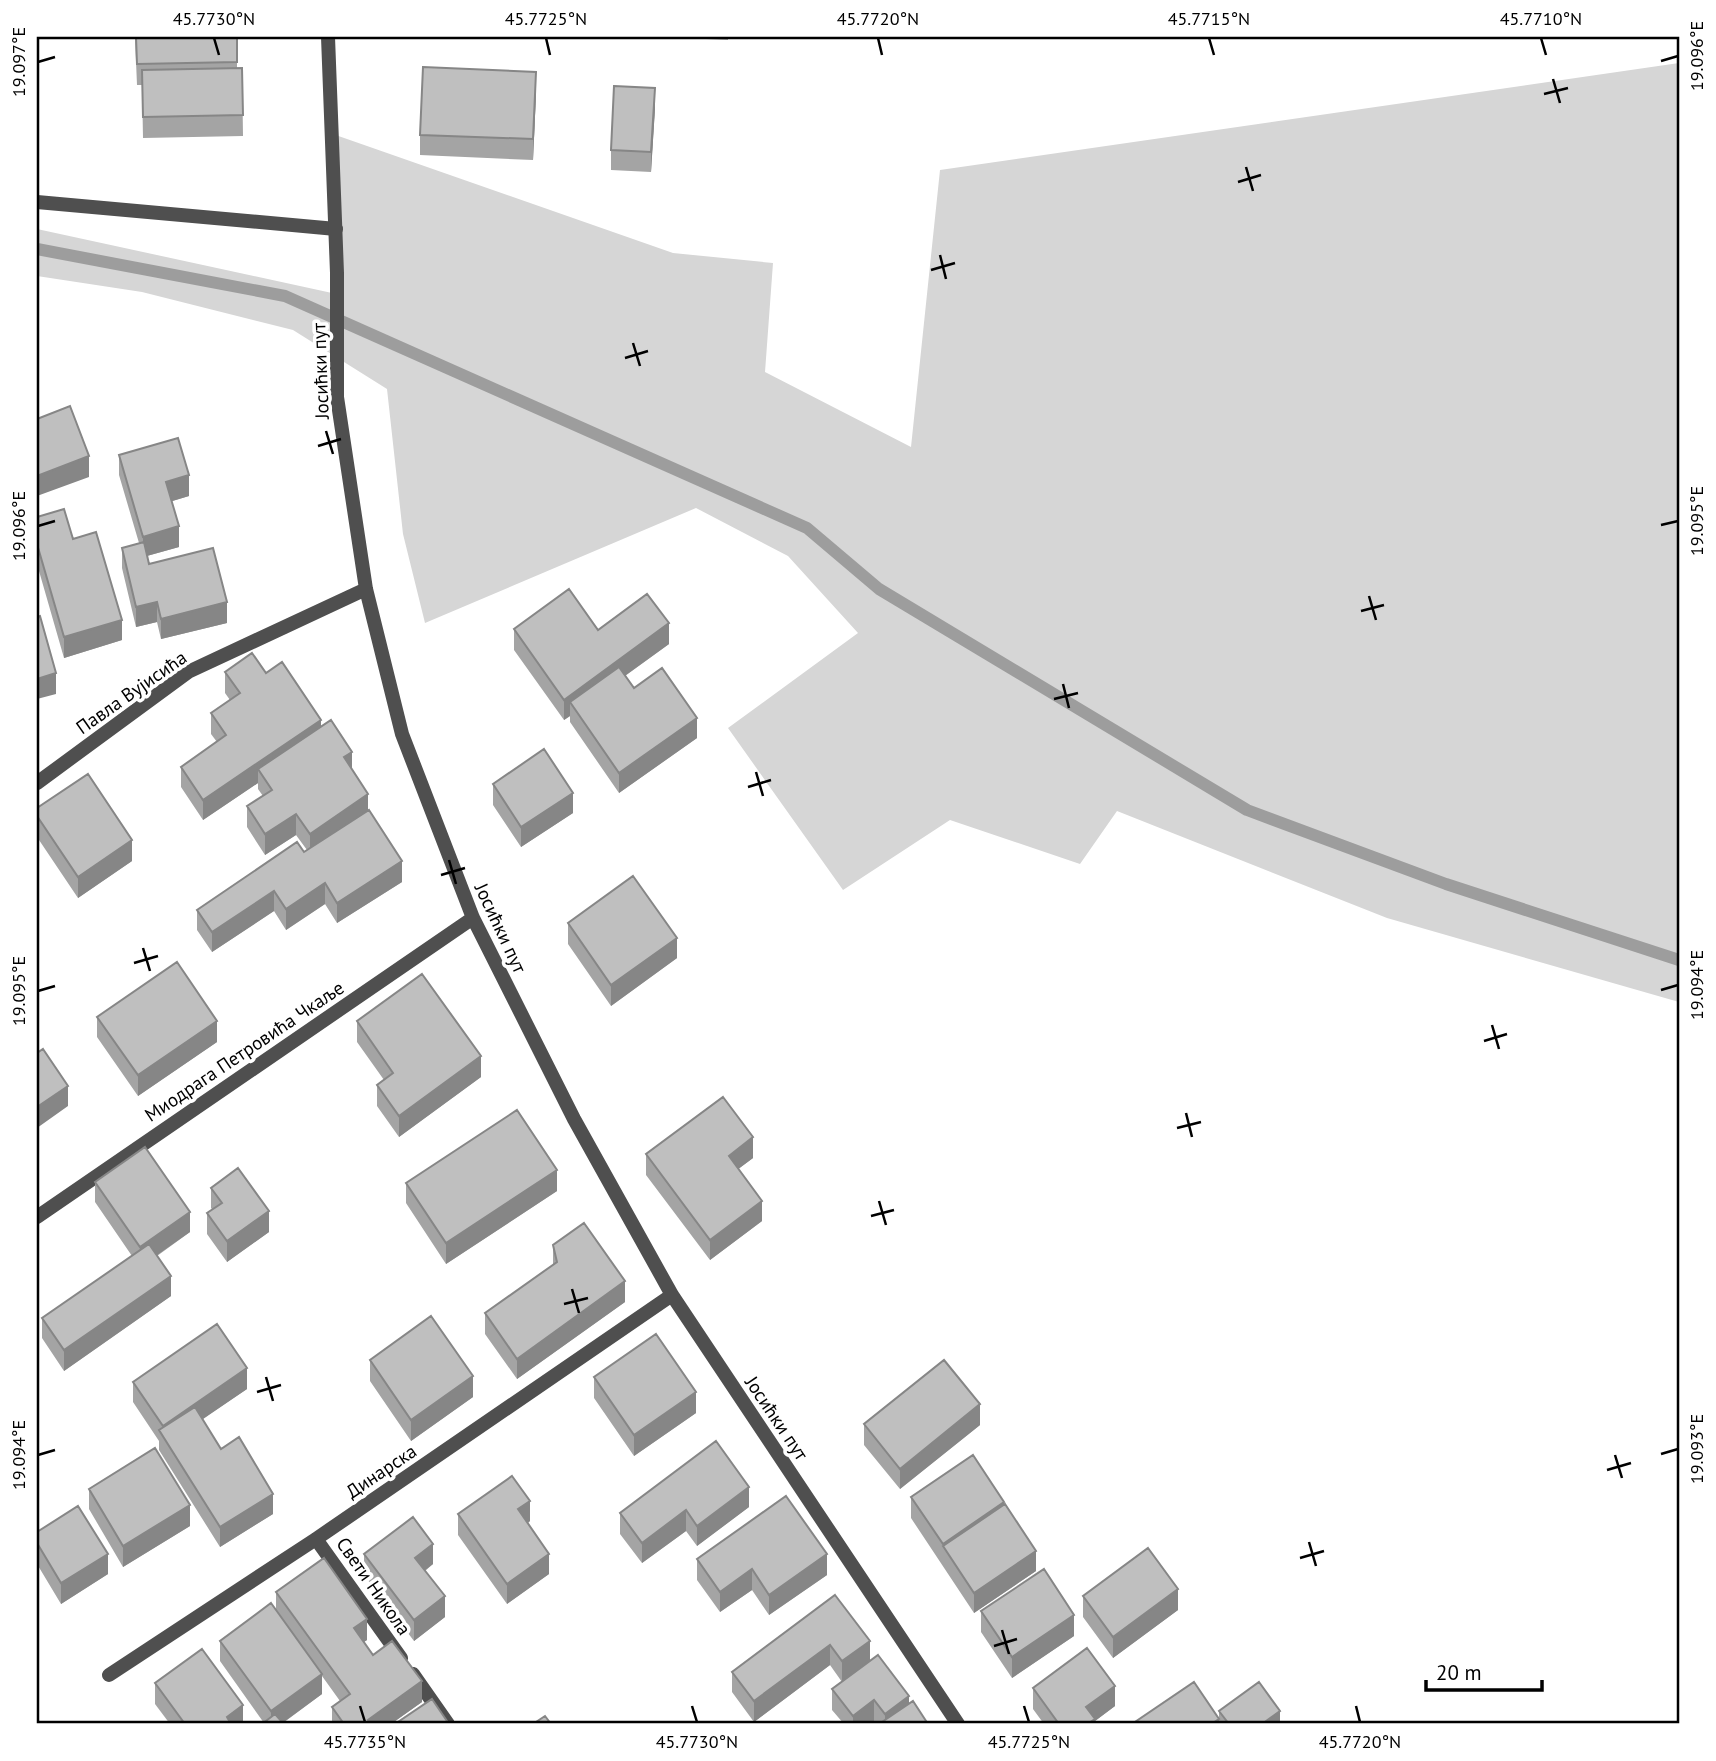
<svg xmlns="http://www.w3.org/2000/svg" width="1716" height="1761" font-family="'PT Sans',sans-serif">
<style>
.green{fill:#d6d6d6}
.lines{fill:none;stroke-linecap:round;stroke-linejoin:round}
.stream{stroke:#9d9d9d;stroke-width:12}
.service{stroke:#4f4f4f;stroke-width:14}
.minor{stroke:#4f4f4f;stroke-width:14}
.wall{fill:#a4a4a4}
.shaded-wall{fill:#868686}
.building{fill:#bfbfbf;stroke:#868686;stroke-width:2}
.ticks{fill:none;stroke:#000;stroke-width:2.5}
.labels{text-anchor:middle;stroke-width:7;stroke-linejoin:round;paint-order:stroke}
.street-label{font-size:19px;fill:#000;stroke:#fff}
.neatline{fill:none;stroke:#000;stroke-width:2.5}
.ticks-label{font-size:18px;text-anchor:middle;fill:#000}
</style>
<rect width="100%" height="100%" fill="#fff"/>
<path class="green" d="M 1679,63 L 1679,1002 L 1387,918 L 1117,811 L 1080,864 L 950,820 L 843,890 L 728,728 L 858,633 L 788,556 L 696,508 L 425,623 L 403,534 L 387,389 L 293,330 L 142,292 L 37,276 L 37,229 L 332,293 L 327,132 L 673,253 L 773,263 L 765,372 L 911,447 L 940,170 Z"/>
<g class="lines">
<path class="stream" d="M 37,249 L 285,296 L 807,528 L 879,589 L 1247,810 L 1446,884 L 1679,960"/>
<path class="service" d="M 37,202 L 336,229"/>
<path class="minor" d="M 328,37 L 337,273 L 337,397 L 366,589 L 402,734 L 473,918 L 574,1119 L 672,1295 L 958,1724
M 37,783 L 188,672 L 366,589
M 37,1217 L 473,918
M 316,1539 L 401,1658
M 413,1674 L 448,1724
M 109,1675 L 316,1539 L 672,1295"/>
</g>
<path class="wall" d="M 135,37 L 237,37 L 237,68 L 242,68 L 243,136 L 143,138 L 142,85 L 137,85 Z
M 661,37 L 728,37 L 728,40 Z
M 536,93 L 533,160 L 420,155 L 420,135 Z
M 655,108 L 651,172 L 611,170 L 611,150 Z
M 119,455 L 189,496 L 172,501 L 179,547 L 147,556 L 149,564 L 227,623 L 161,639 L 157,622 L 136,627 L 122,568 L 122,548 L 139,543 L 119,475 Z
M 37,517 L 73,539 L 122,640 L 64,658 L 37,564 Z
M 514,629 L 598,630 L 669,644 L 625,676 L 634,688 L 697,738 L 619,793 L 570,722 L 570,716 L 564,720 L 514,650 Z
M 225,672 L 266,673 L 321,727 L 352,770 L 368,810 L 402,882 L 337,923 L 325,904 L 286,930 L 274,911 L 212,952 L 197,930 L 197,910 L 307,850 L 296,835 L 265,855 L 247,827 L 247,806 L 263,796 L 258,789 L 258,783 L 203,820 L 181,787 L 181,767 L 217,742 L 211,734 L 211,713 L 230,700 L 225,693 Z
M 493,784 L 573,813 L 521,847 L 493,805 Z
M 37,808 L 132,861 L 78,898 L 37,837 Z
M 568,923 L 677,958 L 611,1006 L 568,944 Z
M 97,1017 L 217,1042 L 138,1096 L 97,1037 Z
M 357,1021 L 481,1077 L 399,1137 L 377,1106 L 377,1085 L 384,1080 L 357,1042 Z
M 646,1154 L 753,1158 L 738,1169 L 762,1221 L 710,1260 L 646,1175 Z
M 95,1182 L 190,1232 L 157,1256 L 171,1296 L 64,1371 L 42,1338 L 42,1318 L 132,1256 L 95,1202 Z
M 406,1183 L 557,1191 L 446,1264 L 406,1203 Z
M 211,1188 L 269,1232 L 227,1262 L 207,1234 L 207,1213 L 212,1209 L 211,1208 Z
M 553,1245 L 625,1302 L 517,1379 L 485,1334 L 485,1313 L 553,1265 Z
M 370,1360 L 473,1397 L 411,1441 L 370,1381 Z
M 594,1377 L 696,1413 L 634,1456 L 594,1398 Z
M 133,1382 L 247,1389 L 202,1419 L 221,1449 L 273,1514 L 220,1547 L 159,1450 L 159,1441 L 133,1402 Z
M 864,1424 L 980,1425 L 900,1489 L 864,1445 Z
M 89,1489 L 190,1526 L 123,1567 L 89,1509 Z
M 911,1497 L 1004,1505 L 1036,1571 L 974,1613 L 911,1518 Z
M 749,1507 L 697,1546 L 686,1531 L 642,1563 L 620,1534 L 620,1513 Z
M 458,1514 L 530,1521 L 528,1523 L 549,1574 L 507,1604 L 458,1535 Z
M 37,1532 L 108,1574 L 61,1604 L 37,1564 Z
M 364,1554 L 433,1564 L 425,1571 L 445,1617 L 414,1641 L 364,1575 Z
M 697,1559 L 827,1575 L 769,1615 L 752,1590 L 720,1612 L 697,1580 Z
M 276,1592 L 367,1640 L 363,1642 L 373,1655 L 422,1702 L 391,1724 L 332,1724 L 332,1707 L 340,1701 L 322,1676 L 322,1694 L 283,1723 L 264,1723 L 220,1661 L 220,1641 L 276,1611 Z
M 835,1595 L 870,1661 L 928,1724 L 877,1724 L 874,1721 L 870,1724 L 844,1724 L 832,1710 L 832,1689 L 842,1682 L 830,1665 L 754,1722 L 732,1692 L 732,1672 Z
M 1083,1596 L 1178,1610 L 1113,1658 L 1083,1617 Z
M 981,1611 L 1074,1636 L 1012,1678 L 981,1632 Z
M 155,1683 L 243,1724 L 170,1724 L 155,1704 Z
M 1033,1688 L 1115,1706 L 1095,1721 L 1095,1724 L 1044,1724 L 1033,1709 Z
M 1219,1711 L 1280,1724 L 1219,1724 Z"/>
<path class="shaded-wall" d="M 536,72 L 536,93 L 533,160 L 533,139 Z
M 655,88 L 655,108 L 651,172 L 651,152 Z
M 89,456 L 89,477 L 37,496 L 37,476 Z
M 189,475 L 189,496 L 166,503 L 166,482 Z
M 179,526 L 179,547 L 143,557 L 143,537 Z
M 157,602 L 157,622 L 136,627 L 136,607 Z
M 227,602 L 227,623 L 161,639 L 161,619 Z
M 122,620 L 122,640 L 64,658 L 64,637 Z
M 669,623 L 669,644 L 576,711 L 570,702 L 570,716 L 564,720 L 564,700 Z
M 56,673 L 56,694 L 37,699 L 37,679 Z
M 697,718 L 697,738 L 619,793 L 619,773 Z
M 321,720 L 321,741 L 258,769 L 258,783 L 203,820 L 203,800 Z
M 352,752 L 352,772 L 344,757 Z
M 573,793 L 573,813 L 521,847 L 521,827 Z
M 368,794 L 368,815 L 310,854 L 310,834 Z
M 296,814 L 296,835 L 265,855 L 265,834 Z
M 132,840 L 132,861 L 78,898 L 78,877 Z
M 402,861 L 402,882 L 337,923 L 337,903 Z
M 325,883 L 325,904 L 286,930 L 286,909 Z
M 274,891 L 274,911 L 212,952 L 212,932 Z
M 677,938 L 677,958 L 611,1006 L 611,985 Z
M 217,1021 L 217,1042 L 138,1096 L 138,1075 Z
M 481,1056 L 481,1077 L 399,1137 L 399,1116 Z
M 68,1086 L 68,1106 L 37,1128 L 37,1107 Z
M 753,1137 L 753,1158 L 729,1176 L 729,1156 Z
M 557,1170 L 557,1191 L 446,1264 L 446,1243 Z
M 762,1201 L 762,1221 L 710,1260 L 710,1240 Z
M 269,1211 L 269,1232 L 227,1262 L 227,1241 Z
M 190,1212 L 190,1232 L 140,1267 L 140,1247 Z
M 171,1276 L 171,1296 L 64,1371 L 64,1350 Z
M 625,1281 L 625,1302 L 517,1379 L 517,1359 Z
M 247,1368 L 247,1389 L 168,1443 L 163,1435 L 163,1426 Z
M 473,1376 L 473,1397 L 411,1441 L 411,1420 Z
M 696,1392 L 696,1413 L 634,1456 L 634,1435 Z
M 980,1404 L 980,1425 L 900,1489 L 900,1469 Z
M 749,1487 L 749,1507 L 697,1546 L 697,1526 Z
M 273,1494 L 273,1514 L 220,1547 L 220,1527 Z
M 530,1501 L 530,1521 L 518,1529 L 518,1509 Z
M 1004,1502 L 1004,1522 L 943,1546 L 943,1564 L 943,1544 Z
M 190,1505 L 190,1526 L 123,1567 L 123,1546 Z
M 686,1510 L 686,1531 L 642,1563 L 642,1543 Z
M 433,1544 L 433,1564 L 415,1578 L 415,1558 Z
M 1036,1551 L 1036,1571 L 974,1613 L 974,1593 Z
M 108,1554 L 108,1574 L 61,1604 L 61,1583 Z
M 549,1554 L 549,1574 L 507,1604 L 507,1584 Z
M 827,1554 L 827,1575 L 769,1615 L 769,1595 Z
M 752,1569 L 752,1590 L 720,1612 L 720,1592 Z
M 1178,1589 L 1178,1610 L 1113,1658 L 1113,1637 Z
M 445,1596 L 445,1617 L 414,1641 L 414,1620 Z
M 1074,1615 L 1074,1636 L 1012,1678 L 1012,1657 Z
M 367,1619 L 367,1640 L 354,1649 L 354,1628 Z
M 870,1641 L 870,1662 L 842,1682 L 842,1661 Z
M 830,1645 L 830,1665 L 754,1722 L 754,1701 Z
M 322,1674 L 322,1694 L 281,1724 L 271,1724 L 271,1711 Z
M 422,1681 L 422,1702 L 391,1724 L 368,1724 L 368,1720 Z
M 1115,1686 L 1115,1706 L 1095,1721 L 1095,1724 L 1086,1724 L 1086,1707 Z
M 909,1696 L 909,1716 L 885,1724 L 885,1714 Z
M 874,1700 L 874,1721 L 870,1724 L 853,1724 L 853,1716 Z
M 243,1705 L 243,1724 L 227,1724 L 227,1717 Z
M 1280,1711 L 1280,1724 L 1262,1724 Z
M 1219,1719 L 1219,1724 L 1211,1724 Z"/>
<path class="building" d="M 136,37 L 237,37 L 237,62 L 137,64 Z
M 423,67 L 536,72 L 533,139 L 420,135 Z
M 242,68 L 243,115 L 143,117 L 142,70 Z
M 614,86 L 655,88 L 651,152 L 611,150 Z
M 70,406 L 89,456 L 37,476 L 37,419 Z
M 178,438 L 189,475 L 166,482 L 179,526 L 143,537 L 119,455 Z
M 64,509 L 73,539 L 96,532 L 122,620 L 64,637 L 37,544 L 37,517 Z
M 144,542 L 149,564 L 213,548 L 227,602 L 161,619 L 157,602 L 136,607 L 122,548 Z
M 569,589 L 598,630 L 647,594 L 669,623 L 564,700 L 514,629 Z
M 40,616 L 56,673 L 37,679 L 37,617 Z
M 252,653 L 266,673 L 282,662 L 321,720 L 203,800 L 181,767 L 226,735 L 211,713 L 240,693 L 225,672 Z
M 619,667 L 634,688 L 662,668 L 697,718 L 619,773 L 570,702 Z
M 331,720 L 352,752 L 344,757 L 368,794 L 310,834 L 296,814 L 265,834 L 247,806 L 272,790 L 258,769 Z
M 544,749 L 573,793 L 521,827 L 493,784 Z
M 88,774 L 132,840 L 78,877 L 37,816 L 37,808 Z
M 369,810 L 402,861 L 337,903 L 325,883 L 286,909 L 274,891 L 212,932 L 197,910 L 297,842 L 304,852 Z
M 633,876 L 677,938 L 611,985 L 568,923 Z
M 177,962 L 217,1021 L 138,1075 L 97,1017 Z
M 422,974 L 481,1056 L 399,1116 L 377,1085 L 393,1073 L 357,1021 Z
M 43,1049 L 68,1086 L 37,1107 L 37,1053 Z
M 723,1097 L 753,1137 L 729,1156 L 762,1201 L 710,1240 L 646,1154 Z
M 517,1110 L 557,1170 L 446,1243 L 406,1183 Z
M 145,1147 L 190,1212 L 140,1247 L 95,1182 Z
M 238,1168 L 269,1211 L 227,1241 L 207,1213 L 222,1203 L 211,1188 Z
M 584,1223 L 625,1281 L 517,1359 L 485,1313 L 557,1262 L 553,1245 Z
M 149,1244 L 171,1276 L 64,1350 L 42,1318 Z
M 431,1316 L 473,1376 L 411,1420 L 370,1360 Z
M 217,1324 L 247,1368 L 163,1426 L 133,1382 Z
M 656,1334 L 696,1392 L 634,1435 L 594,1377 Z
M 944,1360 L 980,1404 L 900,1469 L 864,1424 Z
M 195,1407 L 221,1449 L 239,1437 L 273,1494 L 220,1527 L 159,1430 Z
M 716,1441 L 749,1487 L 697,1526 L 686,1510 L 642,1543 L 620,1513 Z
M 155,1448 L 190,1505 L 123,1546 L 89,1489 Z
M 973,1455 L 1004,1502 L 943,1544 L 911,1497 Z
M 512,1476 L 530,1501 L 518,1509 L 549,1554 L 507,1584 L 458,1514 Z
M 786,1496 L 827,1554 L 769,1595 L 752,1569 L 720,1592 L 697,1559 Z
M 1005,1504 L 1036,1551 L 974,1593 L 943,1546 Z
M 78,1506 L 108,1554 L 61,1583 L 37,1543 L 37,1532 Z
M 413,1517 L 433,1544 L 415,1558 L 445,1596 L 414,1620 L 364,1554 Z
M 1148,1548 L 1178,1589 L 1113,1637 L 1083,1596 Z
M 324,1558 L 367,1619 L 354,1628 L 373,1655 L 392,1641 L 422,1681 L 368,1720 L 371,1724 L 344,1724 L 332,1707 L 350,1694 L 276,1592 Z
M 1044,1569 L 1074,1615 L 1012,1657 L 981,1611 Z
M 835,1595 L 870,1641 L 842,1661 L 830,1645 L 754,1701 L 732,1672 Z
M 271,1603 L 322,1674 L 271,1711 L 220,1641 Z
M 1087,1648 L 1115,1686 L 1086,1707 L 1095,1719 L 1087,1724 L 1059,1724 L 1033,1688 Z
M 202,1649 L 243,1705 L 227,1717 L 231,1724 L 185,1724 L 155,1683 Z
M 878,1655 L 909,1696 L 885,1714 L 874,1700 L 853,1716 L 832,1689 Z
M 1194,1682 L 1219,1719 L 1211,1724 L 1132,1724 Z
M 1259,1682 L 1280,1711 L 1262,1724 L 1229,1724 L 1219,1711 Z
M 432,1699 L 449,1724 L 395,1724 Z
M 913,1701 L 928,1724 L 879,1724 Z
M 275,1714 L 284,1724 L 262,1724 Z
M 545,1716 L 551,1724 L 533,1724 Z"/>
<path class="ticks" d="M 214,38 L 219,55M 546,38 L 550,55M 878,38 L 882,55M 1209,38 L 1214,55M 1541,38 L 1546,55M 1661,61 L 1678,56M 38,62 L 55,57M 1553,79 L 1560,103M 1544,94 L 1568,88M 1246,167 L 1253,191M 1238,182 L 1261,175M 940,255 L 946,279M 931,270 L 955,263M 633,343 L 640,366M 625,358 L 648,351M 326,431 L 333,454M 318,446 L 341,439M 1661,525 L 1678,521M 38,526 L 55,521M 1369,596 L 1376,620M 1361,611 L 1384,605M 1063,684 L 1069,708M 1054,699 L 1078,693M 756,772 L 763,796M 748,787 L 771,780M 449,860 L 456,884M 441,875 L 465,868M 143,948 L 150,971M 134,963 L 158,956M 1661,990 L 1678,985M 38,991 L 55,986M 1492,1025 L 1499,1049M 1484,1041 L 1507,1034M 1186,1113 L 1192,1137M 1177,1128 L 1201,1122M 879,1201 L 886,1225M 871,1216 L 894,1210M 572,1289 L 579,1313M 564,1304 L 588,1298M 266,1377 L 273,1401M 257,1392 L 281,1385M 1661,1454 L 1678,1449M 38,1455 L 55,1450M 1615,1455 L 1622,1478M 1607,1470 L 1631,1463M 1309,1542 L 1316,1566M 1300,1558 L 1324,1551M 1002,1630 L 1009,1654M 994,1646 L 1017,1639M 360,1706 L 365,1722M 692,1706 L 697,1722M 1024,1706 L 1029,1722M 1356,1706 L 1360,1722"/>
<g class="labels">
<g class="street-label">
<text transform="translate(320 371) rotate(-92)" y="7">Јосићки пут</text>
<text transform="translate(131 692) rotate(-35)" y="7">Павла Вујисића</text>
<text transform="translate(501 928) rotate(65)" y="7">Јосићки пут</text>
<text transform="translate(244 1051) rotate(-34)" y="7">Миодрага Петровића Чкаље</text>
<text transform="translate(777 1418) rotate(56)" y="7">Јосићки пут</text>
<text transform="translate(381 1471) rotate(-34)" y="7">Динарска</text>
<text transform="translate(374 1586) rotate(55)" y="7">Свети Никола</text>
</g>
</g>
<rect width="1716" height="1761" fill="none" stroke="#ffffff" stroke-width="77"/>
<path d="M1426 1680v10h116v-10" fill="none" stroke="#000000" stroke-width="3.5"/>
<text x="1436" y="1680" font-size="21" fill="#000000" stroke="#ffffff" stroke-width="5" paint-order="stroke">20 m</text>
<rect x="38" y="38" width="1640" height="1684" class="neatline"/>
<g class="ticks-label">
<text x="214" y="25">45.7730°N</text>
<text x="546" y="25">45.7725°N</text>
<text x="878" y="25">45.7720°N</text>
<text x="1209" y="25">45.7715°N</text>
<text x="1541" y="25">45.7710°N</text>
<text transform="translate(1697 56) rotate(-90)" y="6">19.096°E</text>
<text transform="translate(19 62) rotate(-90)" y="6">19.097°E</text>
<text transform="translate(1697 521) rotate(-90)" y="6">19.095°E</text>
<text transform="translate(19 526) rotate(-90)" y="6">19.096°E</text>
<text transform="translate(1697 985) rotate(-90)" y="6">19.094°E</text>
<text transform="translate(19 991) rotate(-90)" y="6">19.095°E</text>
<text transform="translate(1697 1449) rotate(-90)" y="6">19.093°E</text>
<text transform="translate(19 1455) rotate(-90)" y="6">19.094°E</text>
<text x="365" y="1748">45.7735°N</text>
<text x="697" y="1748">45.7730°N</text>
<text x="1029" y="1748">45.7725°N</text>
<text x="1360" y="1748">45.7720°N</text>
</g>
</svg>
